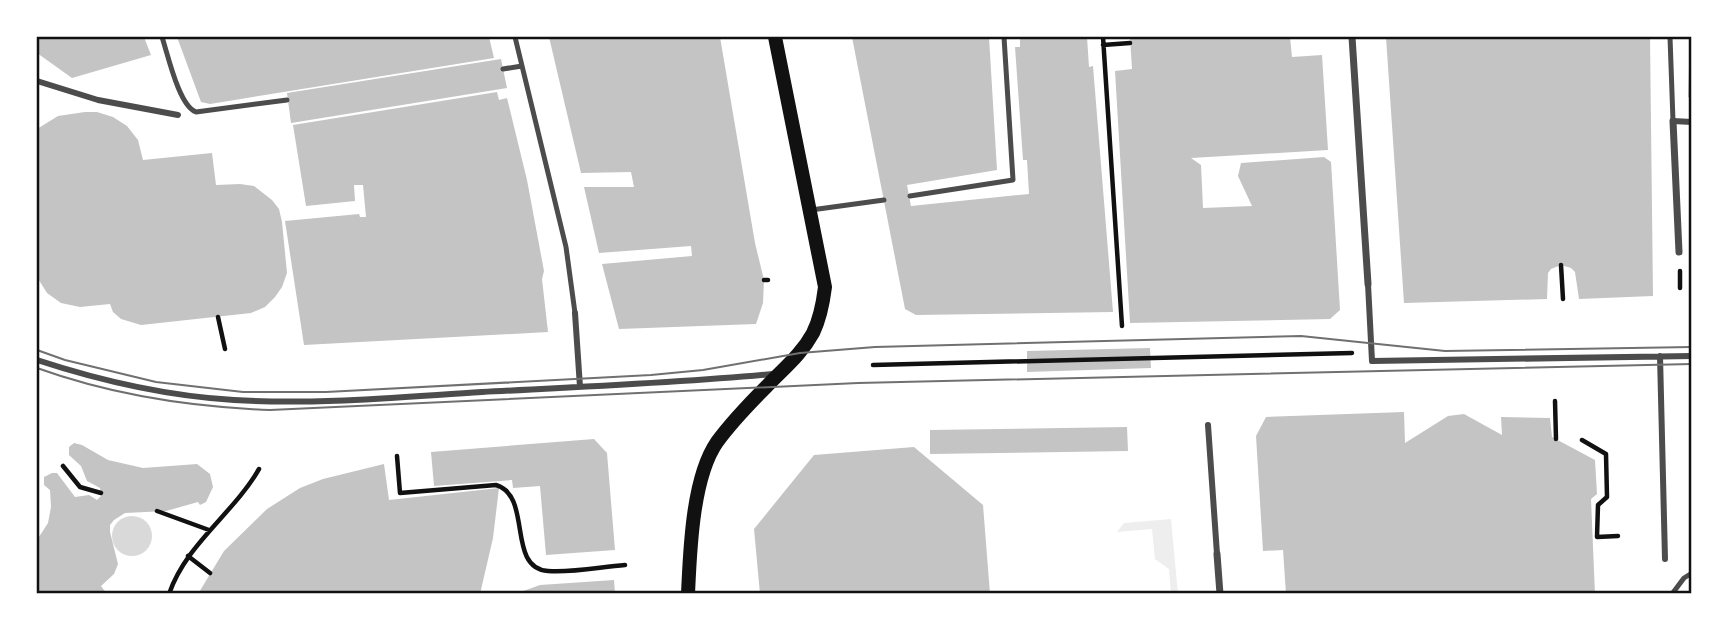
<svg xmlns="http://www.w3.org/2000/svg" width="1729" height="631" font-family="'Open Sans',sans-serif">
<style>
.green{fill:#eee}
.water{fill:#d9d9d9}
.building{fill:#c4c4c4}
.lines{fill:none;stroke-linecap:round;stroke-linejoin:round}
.path{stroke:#111;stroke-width:4.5}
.service{stroke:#4c4c4c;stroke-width:5}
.pedestrian{stroke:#4c4c4c;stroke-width:6}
.minor{stroke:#4c4c4c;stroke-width:7}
.secondary{stroke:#111;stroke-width:14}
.tram{stroke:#707070;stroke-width:2}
.neatline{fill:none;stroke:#111;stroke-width:2.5}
</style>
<rect width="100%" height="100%" fill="#fff"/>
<path class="green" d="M 1171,519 L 1178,594 L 1171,594 L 1169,569 L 1155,559 L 1152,529 L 1117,532 L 1124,523 Z"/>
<path class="water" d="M112 536a20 20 0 1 1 40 0a20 20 0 1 1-40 0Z"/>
<path class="building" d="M 37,37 L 144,37 L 151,55 L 72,78 L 37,53 Z
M 177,37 L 489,37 L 494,58 L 210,104 L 201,102 Z
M 549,37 L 720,37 L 755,243 L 764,280 L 763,303 L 756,324 L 619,329 L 602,264 L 692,256 L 691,246 L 599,253 L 584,187 L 634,187 L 631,172 L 581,173 Z
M 852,37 L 989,37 L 997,170 L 907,185 L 911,206 L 1029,194 L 1027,160 L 1023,160 L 1015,47 L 1020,47 L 1020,37 L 1087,37 L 1089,67 L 1093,66 L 1113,312 L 916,315 L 905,309 Z
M 1130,37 L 1290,37 L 1292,57 L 1322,55 L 1328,150 L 1191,158 L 1201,165 L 1203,208 L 1252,206 L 1238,176 L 1241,163 L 1324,157 L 1331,162 L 1340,310 L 1330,319 L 1130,323 L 1115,71 L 1132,69 Z
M 1386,37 L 1650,37 L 1653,296 L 1579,299 L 1575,272 L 1571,268 L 1561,265 L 1551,269 L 1548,273 L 1547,299 L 1404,303 Z
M 1690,38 L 1692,38 L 1692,98 L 1688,97 Z
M 501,59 L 507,88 L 291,123 L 287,93 Z
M 497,92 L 499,100 L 507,98 L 527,180 L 544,271 L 542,279 L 548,332 L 304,345 L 285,221 L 359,214 L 360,217 L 366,217 L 363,185 L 354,185 L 355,201 L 306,206 L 293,125 Z
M 85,112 L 97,112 L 113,117 L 127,126 L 138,140 L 143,160 L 212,153 L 216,185 L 240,184 L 254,186 L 272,200 L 279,209 L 282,222 L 287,273 L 282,287 L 275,297 L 265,307 L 251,313 L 141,325 L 121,319 L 113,312 L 110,304 L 80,307 L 61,303 L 47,293 L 37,277 L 37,129 L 58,116 Z
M 1150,348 L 1151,368 L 1027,372 L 1027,351 Z
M 1404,412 L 1405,443 L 1448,416 L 1464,414 L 1502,435 L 1501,417 L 1550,418 L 1552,437 L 1595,460 L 1597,494 L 1591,499 L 1595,594 L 1286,594 L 1283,550 L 1263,551 L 1256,436 L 1266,417 Z
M 1127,427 L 1128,451 L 930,454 L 930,430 Z
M 594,439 L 607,453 L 615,550 L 546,555 L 540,486 L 513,488 L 512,480 L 434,486 L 431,452 Z
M 74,443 L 82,445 L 108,460 L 143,468 L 197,464 L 210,474 L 213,487 L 206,502 L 200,505 L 198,502 L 166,511 L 125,513 L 114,520 L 110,525 L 110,532 L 118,564 L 114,574 L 101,586 L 107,594 L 37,594 L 37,540 L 48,523 L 51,507 L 50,490 L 44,485 L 44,477 L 52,473 L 57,473 L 75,497 L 89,495 L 97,500 L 101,496 L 100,488 L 87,481 L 81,466 L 69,455 L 69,447 Z
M 914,447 L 983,505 L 990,594 L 760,594 L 754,529 L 814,455 Z
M 384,464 L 389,500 L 499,488 L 493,538 L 480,594 L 198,594 L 224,551 L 267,509 L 300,488 L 323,479 Z
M 614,580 L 615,594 L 515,594 L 540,585 Z"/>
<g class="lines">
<path class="path" d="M 1103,37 L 1122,326
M 1103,45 L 1130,43
M 1561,265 L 1563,299
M 1680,271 L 1680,288
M 764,280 L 768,280
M 218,317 L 225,349
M 873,365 L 1352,353
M 1555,401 L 1556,439
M 1582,440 L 1606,454 L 1607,497 L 1598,505 L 1597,537 L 1618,536
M 397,456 L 400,493 L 496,485 C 533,496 506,568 548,571 C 572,573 600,567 625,565
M 63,466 L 80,487 L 101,493
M 157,511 L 209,530
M 188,556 L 210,573
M 169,594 C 186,544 233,514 259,469"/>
<path class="service" d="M 162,37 C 168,55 179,106 196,112 L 287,100
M 515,37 L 566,247 L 575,313
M 1670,37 L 1673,121
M 503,69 L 522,66
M 910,196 L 1013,180 L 1004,37
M 811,210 L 884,200
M 1672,594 L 1684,578 L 1692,573"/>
<path class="pedestrian" d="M 37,81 L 98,100 L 178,115
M 1673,121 L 1692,122
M 1368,284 L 1372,361 L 1692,356
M 575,313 L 580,387
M 1660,356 L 1665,559
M 37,360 C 101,381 166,396 234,400 C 316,405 400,397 482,392 C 579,387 677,383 773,374
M 1208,425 L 1217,554"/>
<path class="minor" d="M 1352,37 L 1368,284
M 1673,121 L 1679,252
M 1217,554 L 1220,594"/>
<path class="secondary" d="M 688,594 C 690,552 692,478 717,442 C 731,423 750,403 767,386 C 783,369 801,355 813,333 C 820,319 823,303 825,287 L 775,37"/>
<path class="tram" d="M 37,350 L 65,360 L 156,382 L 243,392 L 326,392 L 651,375 L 703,370 L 800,353 L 875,347 L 1301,336 L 1445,351 L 1692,347
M 37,368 C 112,395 190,407 270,410 L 858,383 L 1692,364"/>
</g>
<rect width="1729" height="631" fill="none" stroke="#ffffff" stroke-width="77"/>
<rect x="38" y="38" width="1652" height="554" class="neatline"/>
</svg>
